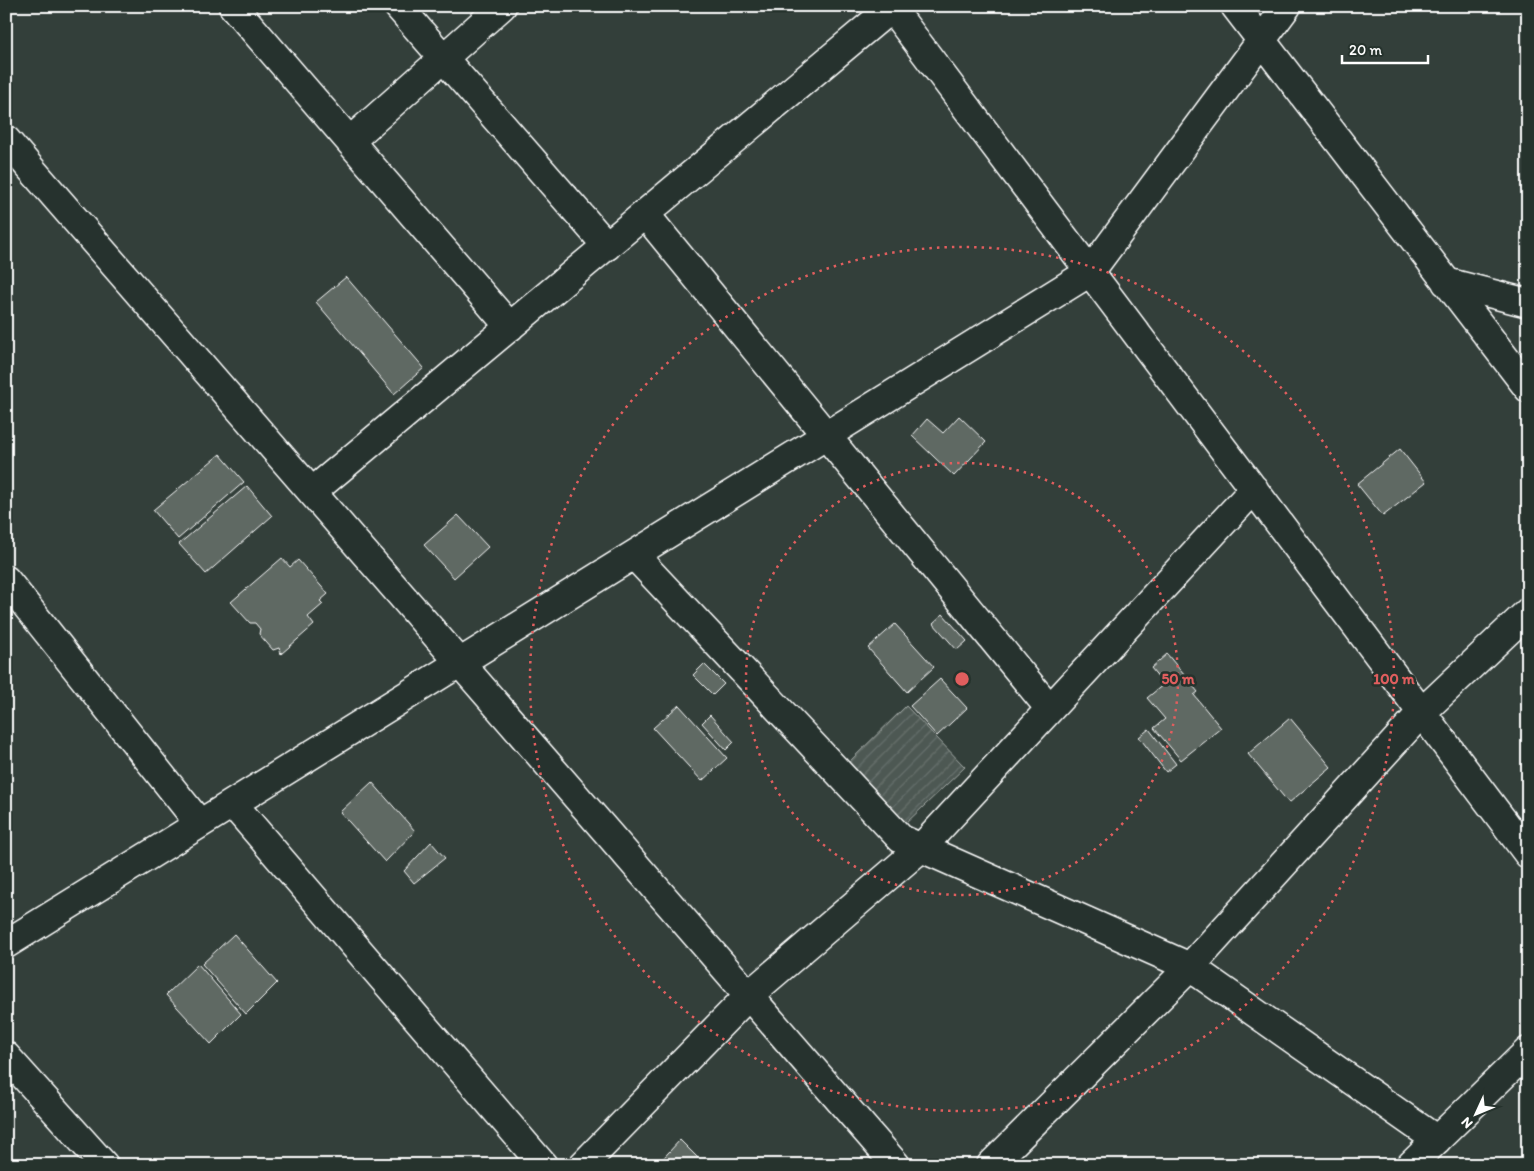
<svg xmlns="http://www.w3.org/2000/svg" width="1534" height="1171" font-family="Itim,sans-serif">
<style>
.garden{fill:url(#garden-furrows);stroke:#a6aca9}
.building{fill:#5f6964;stroke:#fff}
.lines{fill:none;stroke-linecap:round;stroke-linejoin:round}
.street-casing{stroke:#fff;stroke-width:31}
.street{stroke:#26332d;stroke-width:28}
.ring{fill:none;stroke:#e05e5e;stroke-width:2.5;stroke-dasharray:2.5 5}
.centre{fill:#e05e5e;stroke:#26332d;stroke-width:2.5}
.ring-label{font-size:15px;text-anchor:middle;font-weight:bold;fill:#e05e5e;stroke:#26332d;stroke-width:5;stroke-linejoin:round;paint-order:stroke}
</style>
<defs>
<pattern id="garden-furrows" width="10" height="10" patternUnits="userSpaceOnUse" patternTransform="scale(1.25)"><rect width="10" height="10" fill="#4d5853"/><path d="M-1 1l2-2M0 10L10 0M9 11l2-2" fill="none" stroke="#68716d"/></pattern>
</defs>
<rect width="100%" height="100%" fill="#333f3a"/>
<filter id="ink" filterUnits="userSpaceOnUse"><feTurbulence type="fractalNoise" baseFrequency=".02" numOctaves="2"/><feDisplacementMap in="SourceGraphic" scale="10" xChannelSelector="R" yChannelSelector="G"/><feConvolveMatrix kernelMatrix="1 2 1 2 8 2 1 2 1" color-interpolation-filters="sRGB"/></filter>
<g filter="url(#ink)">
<path class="garden" d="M 906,706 L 965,767 L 904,825 L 846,765 Z"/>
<path class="building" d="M 346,277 L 424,368 L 394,394 L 316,302 Z
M 959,416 L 986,442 L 954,476 L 912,436 L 927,419 L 943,433 Z
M 1400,449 L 1426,482 L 1383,516 L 1357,484 Z
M 220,454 L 244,482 L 178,539 L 153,510 Z
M 247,486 L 272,516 L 206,574 L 179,544 Z
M 458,515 L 488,547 L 454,578 L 424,545 Z
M 282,558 L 290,567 L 298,560 L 328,594 L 320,601 L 323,604 L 308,617 L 314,625 L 281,654 L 279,648 L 273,650 L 259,634 L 260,629 L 255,623 L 250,623 L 231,602 Z
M 943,614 L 967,641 L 957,650 L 933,623 Z
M 895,624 L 934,667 L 907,692 L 868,648 Z
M 1167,654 L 1198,692 L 1194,695 L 1221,728 L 1181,760 L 1154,728 L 1165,719 L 1147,698 L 1164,684 L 1151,668 Z
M 704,664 L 724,684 L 713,695 L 693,675 Z
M 940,679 L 967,708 L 937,736 L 910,706 Z
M 679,705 L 727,758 L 702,781 L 653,728 Z
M 710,715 L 734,742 L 726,750 L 702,723 Z
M 1290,718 L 1331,767 L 1289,803 L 1248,754 Z
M 1149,729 L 1176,764 L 1166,772 L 1139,737 Z
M 372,782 L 415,831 L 385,862 L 340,812 Z
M 431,842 L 445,858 L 414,883 L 404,871 Z
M 234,934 L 277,983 L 246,1014 L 202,964 Z
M 198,964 L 241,1014 L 211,1044 L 166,995 Z
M 680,1140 L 705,1165 L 657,1165 Z"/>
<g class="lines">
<g class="street-casing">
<path id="street" d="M 233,6 L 510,327
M 398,6 L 607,246
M 890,6 L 1528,854
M 1235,6 L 1528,388
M 6,140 L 896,1165
M 350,141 L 502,6
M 645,214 L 1050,709
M 1446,282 L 1528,303
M 312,492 L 891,8
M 634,555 L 901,839 L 1190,967 L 1437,1140
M 6,580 L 199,823
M 233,804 L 543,1165
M 6,944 L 1090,272 L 1287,6
M 6,1056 L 104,1165
M 583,1165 L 749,995 L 922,847 L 1254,489
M 991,1165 L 1190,967 L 1421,713 L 1528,612
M 1411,1165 L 1528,1051"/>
</g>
<use href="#street" class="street"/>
</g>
</g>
<g class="ring">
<circle cx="962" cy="679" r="216"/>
<circle cx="962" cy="679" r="432"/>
</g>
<circle cx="962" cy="679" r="8" class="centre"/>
<g class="ring-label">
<text x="1178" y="684">50 m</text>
<text x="1394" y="684">100 m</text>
</g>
<rect width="1534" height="1171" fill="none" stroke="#26332d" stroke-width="25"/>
<rect x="12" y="12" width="1509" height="1146" fill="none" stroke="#fff" stroke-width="2" filter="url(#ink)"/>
<g transform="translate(1476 1114) rotate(226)" stroke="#26332d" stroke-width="4" paint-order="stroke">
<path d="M0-4L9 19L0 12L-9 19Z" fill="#ffffff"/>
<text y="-8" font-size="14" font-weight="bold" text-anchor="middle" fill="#ffffff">N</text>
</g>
<path d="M1342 55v8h86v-8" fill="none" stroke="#ffffff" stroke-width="2.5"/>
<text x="1349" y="55" font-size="15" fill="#ffffff" stroke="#26332d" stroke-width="4" paint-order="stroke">20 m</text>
</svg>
